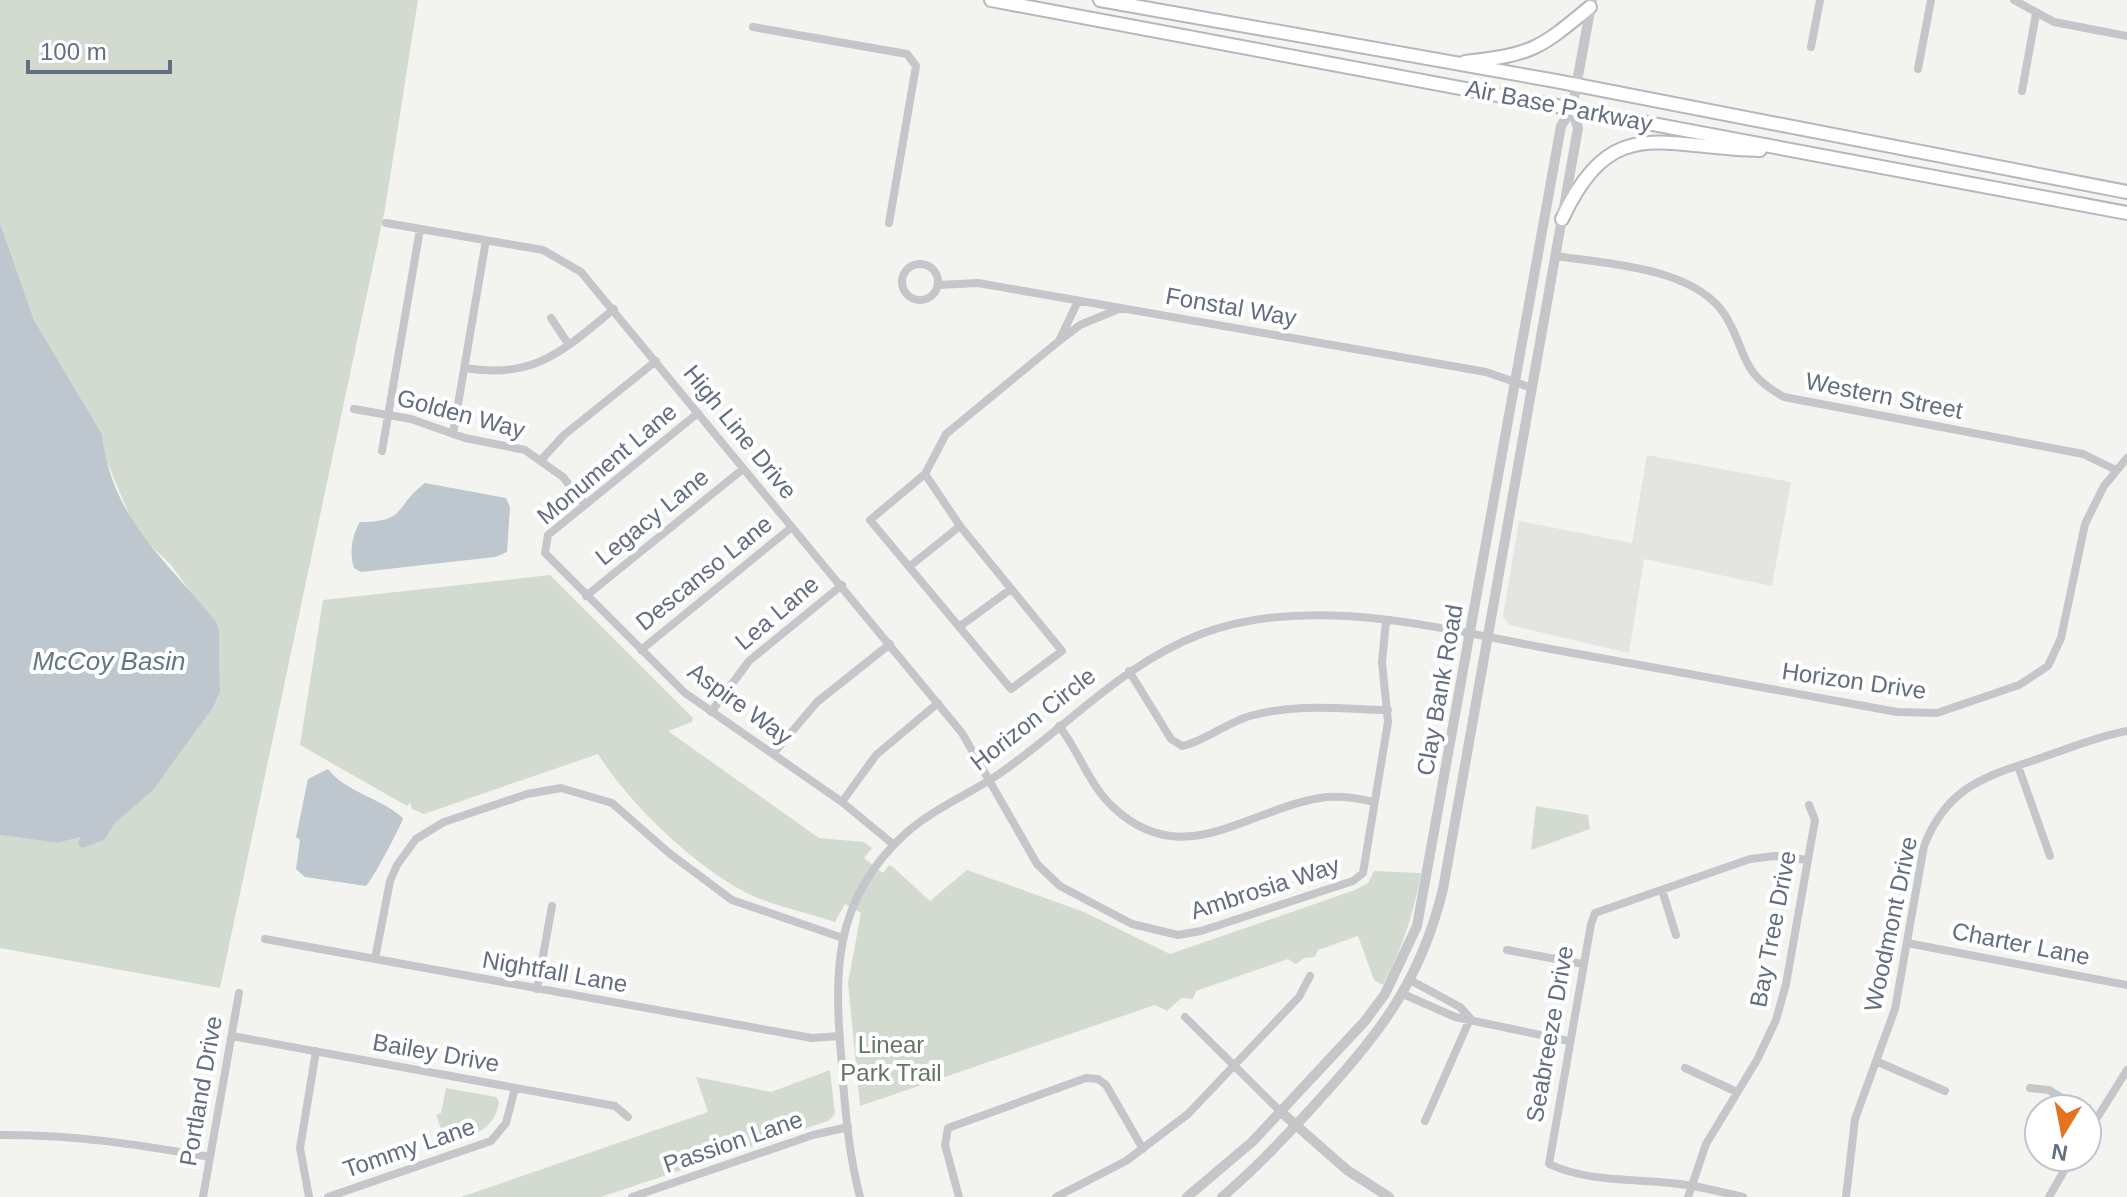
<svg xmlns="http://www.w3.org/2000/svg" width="2127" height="1197" font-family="Helvetica,sans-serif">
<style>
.built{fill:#e4e4e3}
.green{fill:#d3dbd1}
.water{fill:#bfc7ce}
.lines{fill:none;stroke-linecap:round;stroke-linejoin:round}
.primary-casing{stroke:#b4b7bc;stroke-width:16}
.minor{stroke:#c4c6ca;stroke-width:8}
.tertiary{stroke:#c4c6ca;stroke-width:10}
.primary{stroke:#fff;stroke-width:12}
.labels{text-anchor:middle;stroke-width:8;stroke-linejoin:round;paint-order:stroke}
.street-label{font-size:24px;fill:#626e81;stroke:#fff}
.park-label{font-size:24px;fill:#627861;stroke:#fff}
.water-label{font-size:26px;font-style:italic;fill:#637685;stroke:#fff}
</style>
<rect width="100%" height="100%" fill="#f3f4f0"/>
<path class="built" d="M 1647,455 L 1791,482 L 1772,586 L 1644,559 L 1629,653 L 1509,625 L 1503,616 L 1519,521 L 1632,543 Z"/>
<path class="green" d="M 0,0 L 418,0 L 385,209 L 220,988 L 0,948 L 0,835 L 58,843 L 80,837 L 103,840 L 116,822 L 170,767 L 213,708 L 220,692 L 219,631 L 171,565 L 136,531 L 104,455 L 102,434 L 34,320 L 0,223 Z
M 550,575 L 693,718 L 692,722 L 668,731 L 819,838 L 864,842 L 872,848 L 864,858 L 883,873 L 889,865 L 893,867 L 930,901 L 967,870 L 1084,912 L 1170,954 L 1355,890 L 1368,883 L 1374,871 L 1421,873 C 1414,913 1402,949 1383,985 L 1374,980 L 1358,936 L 1318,950 L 1315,957 L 1304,958 L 1296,964 L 1288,959 L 1196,991 L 1193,999 L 1181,998 L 1167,1011 L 1155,1005 L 860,1106 L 848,983 L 861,913 L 845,904 L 835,922 C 805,912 768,905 741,890 C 690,862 628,802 598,754 L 424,814 L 412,809 L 410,803 L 407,806 L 300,745 L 323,600 Z
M 1536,806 L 1588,815 L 1590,829 L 1531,850 Z
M 830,1070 L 835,1114 L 828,1121 L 601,1197 L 461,1197 L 708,1112 L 696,1077 L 771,1092 Z
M 446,1088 L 496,1097 L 499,1102 C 494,1132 472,1135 446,1144 L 436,1115 L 441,1113 Z"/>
<path class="water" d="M 0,223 L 34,320 L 102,434 C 111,519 167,560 216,622 L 219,631 L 220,692 L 213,708 L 153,790 L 116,822 L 104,840 L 82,848 L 78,844 L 80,837 L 58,843 L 0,835 Z
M 425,483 L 506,498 L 510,507 L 507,552 L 495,557 L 361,572 L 354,568 C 349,553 352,535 360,522 C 408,522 394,506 425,483 Z
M 328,769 C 347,793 379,797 403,818 C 403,822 372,881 366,886 L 305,877 L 296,869 L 300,840 L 296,837 L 308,779 Z"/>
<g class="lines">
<g class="primary-casing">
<path id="primary" d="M 991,0 L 2127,213
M 1100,0 L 1556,81 L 2127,192
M 1465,62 C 1533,54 1538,50 1590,7
M 1562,219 C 1613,110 1663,149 1760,150"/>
</g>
<path class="minor" d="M 2014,0 L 2054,22 L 2127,36
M 753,27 L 907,54 L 916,66 L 889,223
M 1811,47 L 1820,0
M 1918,69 L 1931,0
M 2022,91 L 2036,14
M 386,223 L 543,250 L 581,272 L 962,733 L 1037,864 L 1060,886 L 1132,924 L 1178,935 L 1201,931 L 1353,881 L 1363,873 L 1388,722 L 1382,662 L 1386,621
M 1556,256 C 1607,264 1694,267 1725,315 C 1748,352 1738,372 1784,397 L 2083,454 L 2116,470
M902 282a18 18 0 1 1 36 0a18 18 0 1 1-36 0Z
M 938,285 L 978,283 L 1486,372 L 1532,388
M 1078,301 L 1059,341 L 1080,325 L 1121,308
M 551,318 L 569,345
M 465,368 C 534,380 564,350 614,309
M 354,409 L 411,419 L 465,438 L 525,450 L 563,477 L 585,505
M 698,413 L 548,535 L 545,553 L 685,693 L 842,802 L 894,845
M 453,434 L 486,240
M 382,451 L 420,229
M 542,459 L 564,435 L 656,361
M 925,474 L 960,526 L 1062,651 L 1011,689 L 870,520 L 925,474 L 946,434 L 1059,341
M 909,567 L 960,526
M 586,596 L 743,469
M 959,627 L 1011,589
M 641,650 L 792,527
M 1129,671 L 1171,739 L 1182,746 C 1199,744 1228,722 1250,716 C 1295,703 1342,709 1388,710
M 711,712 L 749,661 L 842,585
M 1059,726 C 1079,751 1089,785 1113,807 C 1183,873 1246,810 1320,798 C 1338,795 1357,798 1374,802
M 773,754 L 817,702 L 890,644
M 2018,766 L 2050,856
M 842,802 L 876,755 L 938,703
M 1662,890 L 1676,935
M 265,939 L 812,1038 L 839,1036
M 1907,943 L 2127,985
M 1507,950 L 1583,964
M 375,959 L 390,881 L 397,865 L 416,839 L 444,822 L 527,794 L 561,788 L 612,803 L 669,853 L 732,900 L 843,938
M 1410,980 L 1460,1007 L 1470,1018
M 537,989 L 552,906
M 1403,994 L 1455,1017 L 1569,1041
M 1185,1017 L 1281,1112
M 232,1036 L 615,1106 L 628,1117
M 1878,1062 L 1945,1091
M 1685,1068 L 1737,1092
M 2030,1088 L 2049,1090 L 2079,1109
M 1425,1121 L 1470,1019
M 2087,1134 L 2127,1070
M 0,1135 C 72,1134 140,1145 210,1157
M 203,1197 L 239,993
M 309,1197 L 300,1148 L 316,1051
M 328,1197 L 491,1141 L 506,1123 L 515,1088
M 632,1197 L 813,1135 L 848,1127
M 860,1197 C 849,1155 845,1111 842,1067 C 834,974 831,901 906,833 C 934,808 968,795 999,774 C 1067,727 1122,664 1201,634 C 1315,591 1452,632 1567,652 C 1677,672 1787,691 1897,712 L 1937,713 L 2019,685 L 2048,666 L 2061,638 L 2085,524 L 2104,486 L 2127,458
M 959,1197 L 945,1145 L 948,1128 L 1086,1078 L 1098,1079 L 1106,1085 L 1143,1149
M 1056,1197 L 1126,1161 L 1188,1114 L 1299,997 L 1310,976
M 1688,1197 L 1706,1144 L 1757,1060 L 1776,1020 L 1786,984 L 1815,820 L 1809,805
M 1743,1197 C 1726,1193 1709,1189 1693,1186 C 1646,1177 1594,1185 1549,1164 L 1591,924 L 1595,913 L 1750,859 L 1775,856 L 1808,860
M 1846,1197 L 1855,1119 L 1895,1009 L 1924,846 C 1949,782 1990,776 2049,755 C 2075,746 2100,736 2127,731
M 2049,1197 L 2072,1157"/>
<path class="tertiary" d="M 1281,1112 L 1347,1170 L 1389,1197
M 1187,1197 L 1252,1142 L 1365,1021 L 1385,994 L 1417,926 L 1561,126 L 1572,109 L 1592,0
M 1222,1197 C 1253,1171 1281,1141 1309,1111 C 1375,1038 1419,988 1443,889 L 1578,128 L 1572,109"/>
<use href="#primary" class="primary"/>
</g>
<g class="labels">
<g class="street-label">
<text transform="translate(1559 106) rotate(11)" y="8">Air Base Parkway</text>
<text transform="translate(1231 307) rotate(10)" y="8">Fonstal Way</text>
<text transform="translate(1884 396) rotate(11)" y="8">Western Street</text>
<text transform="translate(461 414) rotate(15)" y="8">Golden Way</text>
<text transform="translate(740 432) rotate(51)" y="8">High Line Drive</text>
<text transform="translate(607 464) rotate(-40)" y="8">Monument Lane</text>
<text transform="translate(652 517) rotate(-39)" y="8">Legacy Lane</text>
<text transform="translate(704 573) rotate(-39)" y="8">Descanso Lane</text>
<text transform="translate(777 613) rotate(-40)" y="8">Lea Lane</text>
<text transform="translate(1854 681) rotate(8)" y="8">Horizon Drive</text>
<text transform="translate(1440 690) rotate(-80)" y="8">Clay Bank Road</text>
<text transform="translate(740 704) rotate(36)" y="8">Aspire Way</text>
<text transform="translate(1033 719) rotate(-38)" y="8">Horizon Circle</text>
<text transform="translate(1265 888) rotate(-18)" y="8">Ambrosia Way</text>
<text transform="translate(1891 924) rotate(-78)" y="8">Woodmont Drive</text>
<text transform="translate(1773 929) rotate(-79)" y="8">Bay Tree Drive</text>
<text transform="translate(2021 944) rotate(11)" y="8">Charter Lane</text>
<text transform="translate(555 972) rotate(10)" y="8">Nightfall Lane</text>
<text transform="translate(1550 1034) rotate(-80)" y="8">Seabreeze Drive</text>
<text transform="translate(436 1053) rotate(10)" y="8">Bailey Drive</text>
<text transform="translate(201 1091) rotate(-80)" y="8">Portland Drive</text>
<text transform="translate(733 1142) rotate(-19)" y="8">Passion Lane</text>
<text transform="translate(409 1148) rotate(-19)" y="8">Tommy Lane</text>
</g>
<g class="park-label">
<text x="891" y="1053">Linear<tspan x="891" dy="28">Park Trail</tspan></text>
</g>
<g class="water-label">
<text x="109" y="670">McCoy Basin</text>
</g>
</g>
<g transform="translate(2063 1133) rotate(190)"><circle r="38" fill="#ffffff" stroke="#c0c5cd" stroke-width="2"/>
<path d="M0-6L14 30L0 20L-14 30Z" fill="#e4721f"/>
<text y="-12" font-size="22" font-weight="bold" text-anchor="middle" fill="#626e81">N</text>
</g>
<path d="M28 60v12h142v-12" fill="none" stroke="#626e81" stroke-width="4"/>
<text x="40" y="60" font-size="24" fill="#626e81" stroke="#ffffff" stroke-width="6" paint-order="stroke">100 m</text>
</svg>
